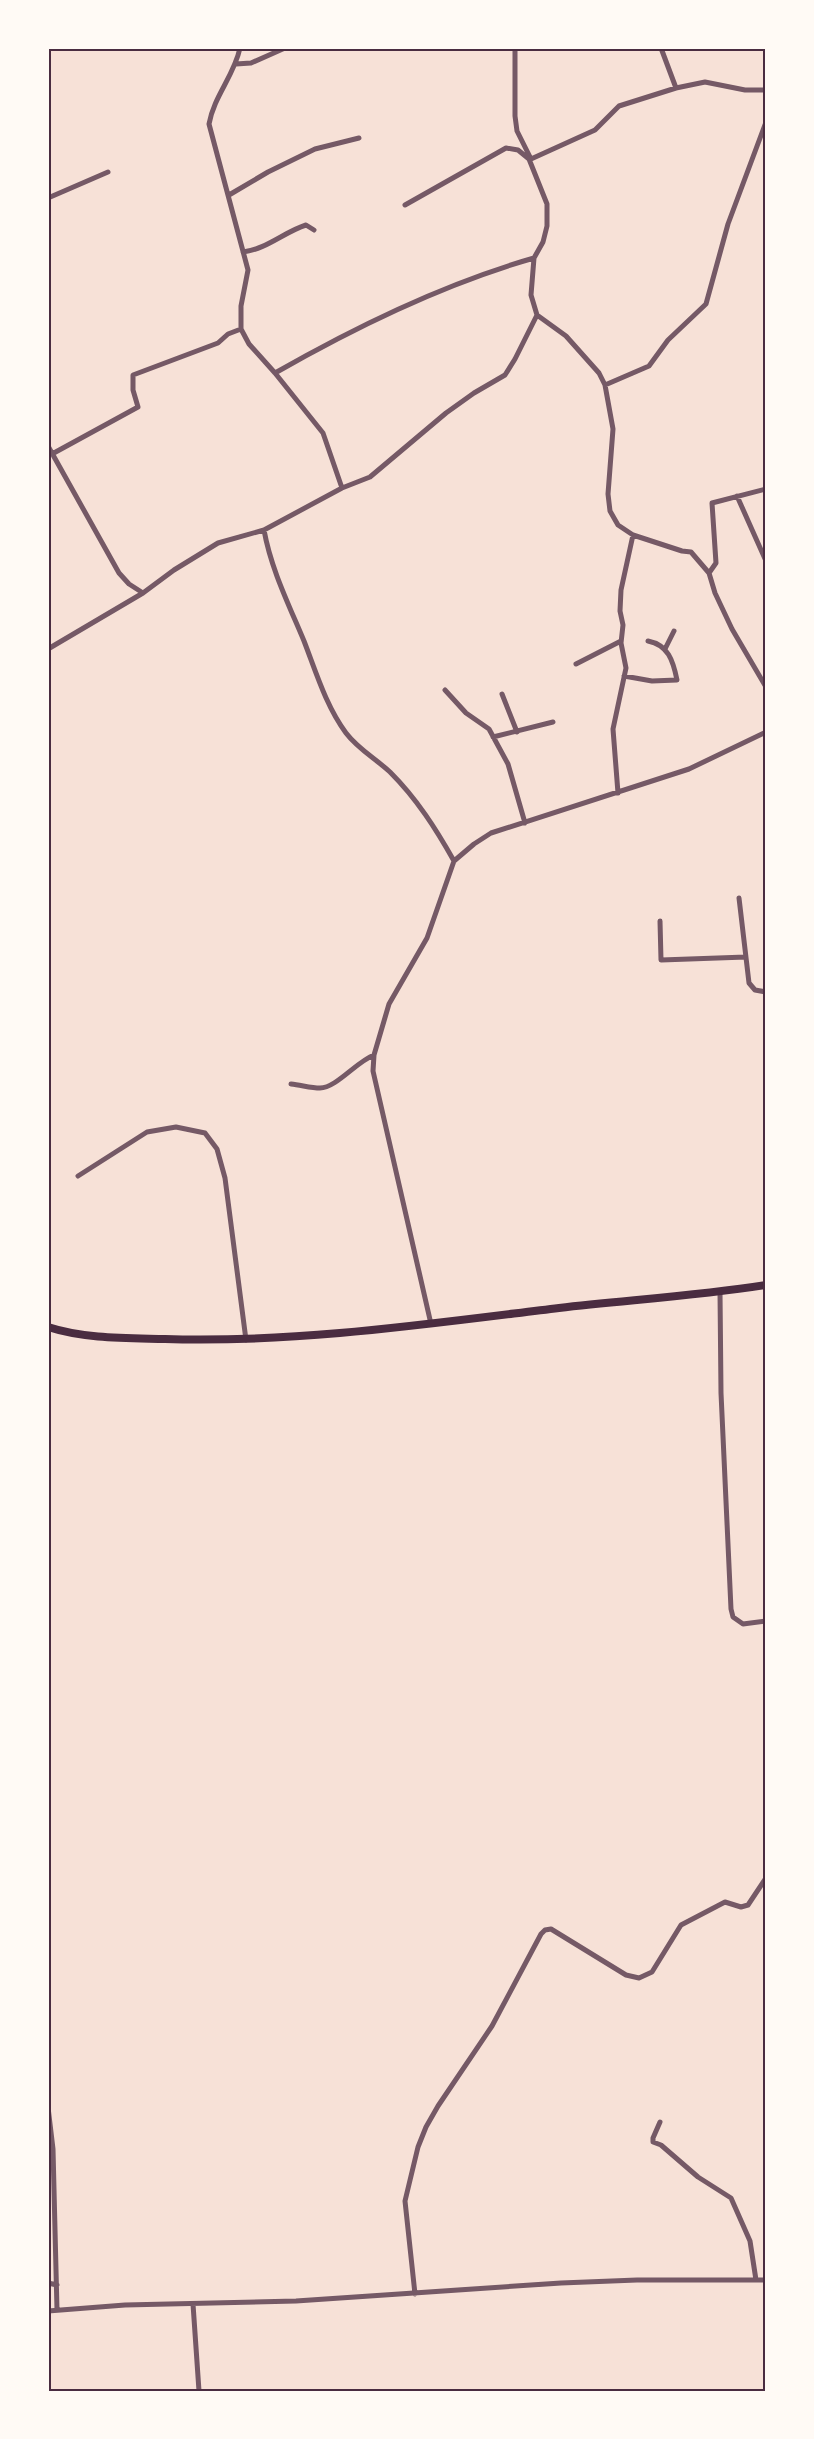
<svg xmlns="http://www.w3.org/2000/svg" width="814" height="2439" font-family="'IBM Plex Sans',sans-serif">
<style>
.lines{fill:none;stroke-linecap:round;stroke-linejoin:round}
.minor{stroke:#755966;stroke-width:5}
.primary{stroke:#4a2c40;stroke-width:8}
.neatline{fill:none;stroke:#4a2c40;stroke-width:2}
</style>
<rect width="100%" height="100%" fill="#f7e1d7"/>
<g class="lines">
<path class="minor" d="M 240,48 C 234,76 214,96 209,124 L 248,270 L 241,306 L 241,329 L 249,344 L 275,373 L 323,433 L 342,488
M 515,48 L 515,116 L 517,131 L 531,159 L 529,159 L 547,204 L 547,226 L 543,242 L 534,258 L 531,295 L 537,315 L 566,336 L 599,373 L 605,385 L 613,429 L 608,494 L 610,511 L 618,525 L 633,535 L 682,551 L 691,552 L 709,573 L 715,593 L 732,629 L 766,687
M 661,48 L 676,88
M 236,64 L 251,63 L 285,48
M 531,159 L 595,130 L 619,106 L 676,88 L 705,82 L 745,90 L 766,90
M 229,195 L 268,172 L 315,149 L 359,138
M 48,198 L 108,172
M 405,205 L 506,148 L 518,150 L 529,159
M 243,252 C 267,249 284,232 306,225 L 314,230
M 275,373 C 357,326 443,284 534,258
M 605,385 L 649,366 L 668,340 L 706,304 L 728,224 L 766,122
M 48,446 L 119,573 L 129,584 L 143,593 L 174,570 L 218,543 L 264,530 L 342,488 L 370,477 L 446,413 L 474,393 L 505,375 L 515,359 L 537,315
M 52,454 L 138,407 L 133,390 L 133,375 L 218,343 L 228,334 L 241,329
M 737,496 L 766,561
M 264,530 C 271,569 289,605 304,641 C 316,672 326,706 346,733 C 358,749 376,759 390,772 C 417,799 436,829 454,861
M 709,573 L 716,563 L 712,503 L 766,489
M 48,649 L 143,593
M 665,649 L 674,631
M 576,664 L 621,641
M 624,676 L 652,681 L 677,680 C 673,660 668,645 648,641
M 445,690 L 466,713 L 489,729 L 508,764 L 525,823
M 502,694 L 517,732
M 493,737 L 553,722
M 618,793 L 613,729 L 626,668 L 621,643 L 623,625 L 620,611 L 621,590 L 633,535
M 739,898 L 749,983 L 755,990 L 766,992
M 660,921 L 661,960 L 746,957
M 291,1084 C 301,1085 311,1088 320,1088 C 336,1088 356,1062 374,1055
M 78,1176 L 147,1132 L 176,1127 L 205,1133 L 217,1149 L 225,1178 L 246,1340
M 720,1292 L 721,1393 L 731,1609 L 733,1617 L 743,1624 L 766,1621
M 431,1324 L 373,1071 L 374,1055 L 389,1004 L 427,938 L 454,861 L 474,844 L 491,833 L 689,769 L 766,732
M 48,2107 L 53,2149 L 57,2310
M 660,2122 L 653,2138 L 653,2142 L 661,2145 L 698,2177 L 731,2198 L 750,2241 L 756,2280
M 48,2283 L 57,2285
M 415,2294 L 405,2201 L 418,2147 L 426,2127 L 438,2106 L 492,2026 L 541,1934 L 545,1930 L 551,1929 L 626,1975 L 639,1978 L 652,1972 L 681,1925 L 725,1902 L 741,1907 L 748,1905 L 766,1878
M 193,2304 L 199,2391
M 48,2311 L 125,2305 L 296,2301 L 561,2283 L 637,2280 L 766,2280"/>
<path class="primary" d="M 48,1327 C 85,1339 127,1338 165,1339 C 297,1343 428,1324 559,1308 C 628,1300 697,1296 766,1285"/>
</g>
<rect width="814" height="2439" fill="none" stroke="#fffaf5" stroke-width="99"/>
<rect x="50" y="50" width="714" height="2340" class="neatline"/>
</svg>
